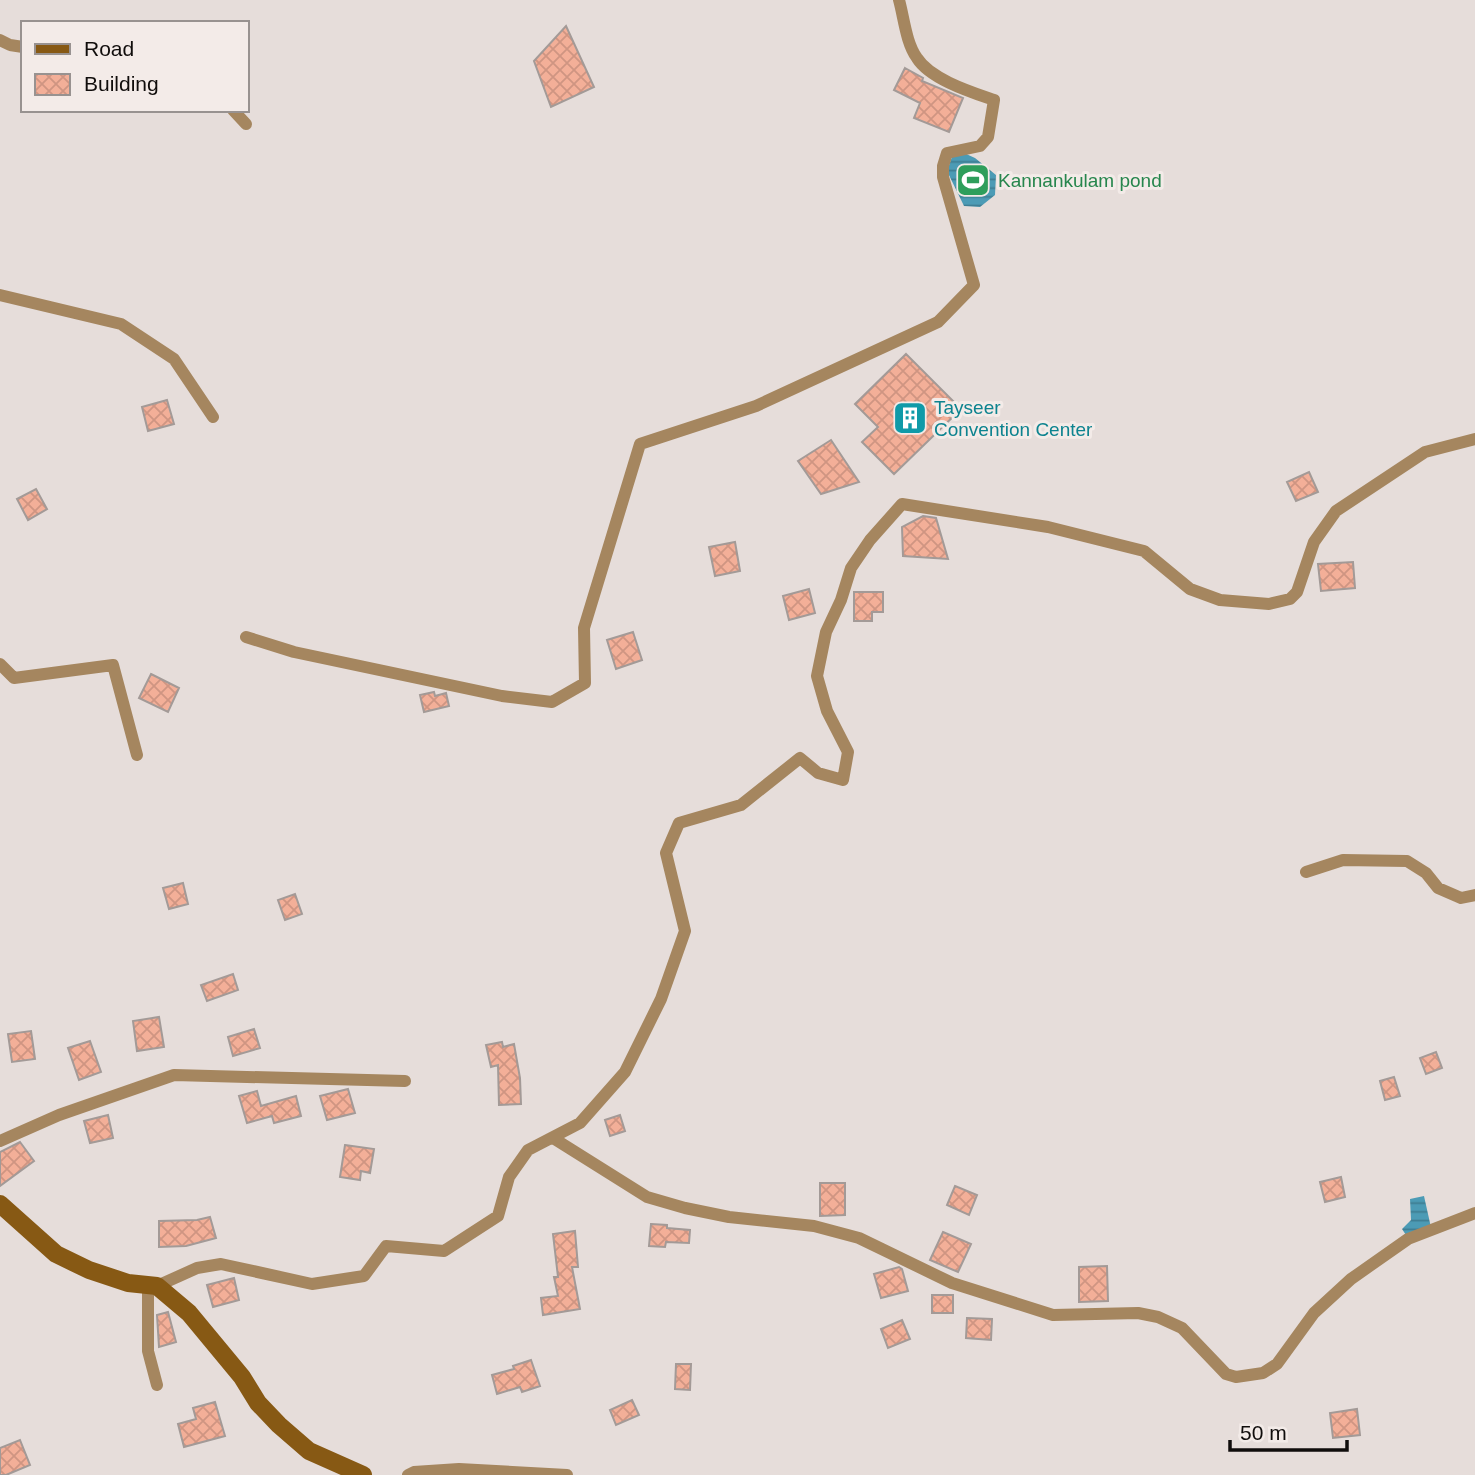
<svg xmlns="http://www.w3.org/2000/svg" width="1475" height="1475" font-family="Arial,sans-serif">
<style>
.water{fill:url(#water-rules)}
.building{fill:url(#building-cross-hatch);stroke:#a39a97;stroke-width:2}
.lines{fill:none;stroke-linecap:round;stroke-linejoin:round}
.street{stroke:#a5865f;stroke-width:12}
.secondary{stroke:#875914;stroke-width:18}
.labels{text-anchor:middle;stroke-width:6;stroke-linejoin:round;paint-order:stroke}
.leisure-label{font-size:19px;fill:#27864d;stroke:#f3ebe8;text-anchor:start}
.culture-label{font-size:19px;fill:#0d838f;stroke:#f3ebe8;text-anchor:start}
</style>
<defs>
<pattern id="water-rules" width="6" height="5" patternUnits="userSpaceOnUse" patternTransform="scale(1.75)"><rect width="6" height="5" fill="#4c9bb5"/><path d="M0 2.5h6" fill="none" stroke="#3e7d92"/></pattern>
<pattern id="building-cross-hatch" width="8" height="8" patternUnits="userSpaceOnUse" patternTransform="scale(1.75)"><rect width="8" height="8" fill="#f3af98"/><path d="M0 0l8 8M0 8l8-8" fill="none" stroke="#cf9582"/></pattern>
</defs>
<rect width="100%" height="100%" fill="#e6ddda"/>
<path class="water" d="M 964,153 L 975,158 L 996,175 L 995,195 L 980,207 L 964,206 L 947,171 L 953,154 Z
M 1424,1196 L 1432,1232 L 1408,1238 L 1402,1229 L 1411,1220 L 1410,1199 Z"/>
<path class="building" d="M 566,26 L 594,87 L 551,107 L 534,61 Z
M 905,68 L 923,78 L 922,81 L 963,98 L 949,132 L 914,118 L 920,103 L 894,90 Z
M 906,354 L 961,409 L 894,474 L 862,442 L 878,427 L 855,404 Z
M 167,400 L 174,424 L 148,431 L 142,407 Z
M 831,440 L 859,482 L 821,494 L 798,461 Z
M 1309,472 L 1318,492 L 1296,501 L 1287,482 Z
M 36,489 L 47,509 L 28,520 L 17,499 Z
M 923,516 L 936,518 L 948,559 L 903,556 L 902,527 Z
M 735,542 L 740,571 L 715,576 L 709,547 Z
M 1353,562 L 1355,588 L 1321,591 L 1318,564 Z
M 809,589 L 815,613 L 789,620 L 783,596 Z
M 854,592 L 883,592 L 883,612 L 872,612 L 872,621 L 854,621 Z
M 633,632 L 642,660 L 616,669 L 607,640 Z
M 151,674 L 179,688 L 168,712 L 139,698 Z
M 434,692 L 435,696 L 446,693 L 449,706 L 424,712 L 420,695 Z
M 183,883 L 188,904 L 169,909 L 163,888 Z
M 295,894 L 302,914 L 285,920 L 278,900 Z
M 233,974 L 238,990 L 207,1001 L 201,985 Z
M 159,1017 L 164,1047 L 137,1051 L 133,1021 Z
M 254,1029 L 260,1048 L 233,1056 L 228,1037 Z
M 31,1031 L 35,1059 L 12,1062 L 8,1034 Z
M 90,1041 L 101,1072 L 79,1080 L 68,1048 Z
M 502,1042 L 503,1047 L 514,1044 L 520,1078 L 521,1104 L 499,1105 L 498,1065 L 491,1067 L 486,1045 Z
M 1436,1052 L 1442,1068 L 1426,1074 L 1420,1058 Z
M 1394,1077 L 1400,1096 L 1385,1100 L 1380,1081 Z
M 348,1089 L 355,1113 L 327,1120 L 320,1096 Z
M 257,1091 L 261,1106 L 296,1096 L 301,1116 L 274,1123 L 272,1116 L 247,1123 L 239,1096 Z
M 108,1115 L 113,1138 L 90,1143 L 84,1121 Z
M 620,1115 L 625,1131 L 610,1136 L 605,1120 Z
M 20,1142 L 34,1161 L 0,1186 L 0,1152 Z
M 345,1145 L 374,1149 L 370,1173 L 361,1171 L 360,1180 L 340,1177 Z
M 1341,1177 L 1345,1197 L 1325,1202 L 1320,1182 Z
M 820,1183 L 845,1183 L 845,1215 L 820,1216 Z
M 955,1186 L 977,1195 L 969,1215 L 947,1205 Z
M 210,1217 L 216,1238 L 186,1246 L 159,1247 L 159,1221 L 197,1220 Z
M 651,1224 L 667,1225 L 667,1228 L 690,1230 L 689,1243 L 666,1242 L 665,1247 L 649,1246 Z
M 575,1231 L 578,1267 L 572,1267 L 580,1309 L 543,1315 L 541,1298 L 558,1296 L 554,1277 L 558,1277 L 553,1234 Z
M 943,1232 L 971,1244 L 958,1272 L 930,1260 Z
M 1107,1266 L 1108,1301 L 1079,1302 L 1079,1267 Z
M 899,1267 L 902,1269 L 908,1291 L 881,1298 L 874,1274 Z
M 234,1278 L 239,1300 L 213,1307 L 207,1285 Z
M 932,1295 L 953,1295 L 953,1313 L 932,1313 Z
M 168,1312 L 176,1342 L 159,1347 L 157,1315 Z
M 967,1318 L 992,1319 L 991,1340 L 966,1338 Z
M 902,1320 L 910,1339 L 888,1348 L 881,1329 Z
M 531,1360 L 540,1386 L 522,1392 L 520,1387 L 497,1394 L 492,1375 L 514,1369 L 513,1366 Z
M 676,1364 L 691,1364 L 690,1390 L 675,1389 Z
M 632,1400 L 639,1415 L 616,1425 L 610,1410 Z
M 215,1402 L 225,1436 L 184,1447 L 178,1424 L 196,1419 L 193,1408 Z
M 1357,1409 L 1360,1435 L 1333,1438 L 1330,1413 Z
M 20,1440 L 30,1465 L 6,1475 L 0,1475 L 0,1448 Z"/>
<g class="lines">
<path class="street" d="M 0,40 L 10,45 L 23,47
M 233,110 L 246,124
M 0,295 L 121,324 L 174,359 L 213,417
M 246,637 L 294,652 L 502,696 L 552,702 L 585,683 L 584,628 L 640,444 L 756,406 L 938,322 L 974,285 L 943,177 L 943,166 L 947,153 L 980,146 L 988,137 L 994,100 C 971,92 930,79 917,58 C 906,43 904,18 899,0
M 0,664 L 14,678 L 113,665 L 137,755
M 1306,872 L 1343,860 L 1407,861 L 1426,873 L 1438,888 L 1461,898 L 1475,895
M 553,1138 L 647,1197 L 685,1208 L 729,1217 L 814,1226 L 859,1238 L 952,1283 L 1053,1315 L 1138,1313 L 1158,1317 L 1182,1328 L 1226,1374 L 1236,1377 L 1263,1373 L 1277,1364 L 1314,1313 L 1351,1279 L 1408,1239 L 1475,1213
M 0,1141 L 59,1115 L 174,1075 L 405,1081
M 148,1285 L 148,1351 L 157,1385
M 157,1286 L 197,1268 L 221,1264 L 312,1284 L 364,1276 L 386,1246 L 444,1251 L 498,1216 L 509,1177 L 528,1150 L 580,1123 L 625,1072 L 661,999 L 685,931 L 666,853 L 679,823 L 741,805 L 800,758 L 818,773 L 843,780 L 848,752 L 827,711 L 817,676 L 826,632 L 841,600 L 851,568 L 870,540 L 902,504 L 1048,527 L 1144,551 L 1190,589 L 1220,600 L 1269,604 L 1290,599 L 1297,592 L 1314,542 L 1336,511 L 1425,452 L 1475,439
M 408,1475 L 414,1472 L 459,1469 L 567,1475"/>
<path class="secondary" d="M 0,1204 L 56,1254 L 89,1270 L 128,1283 L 157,1286 L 189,1313 L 242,1377 L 258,1403 L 279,1425 L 309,1451 L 363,1475"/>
</g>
<defs>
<g id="stadium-square" transform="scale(1.75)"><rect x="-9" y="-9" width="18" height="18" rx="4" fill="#2e9e5b" stroke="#f3ebe8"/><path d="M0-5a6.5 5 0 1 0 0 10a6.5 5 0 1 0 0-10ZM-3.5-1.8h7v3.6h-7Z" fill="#fff"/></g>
<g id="building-square" transform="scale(1.75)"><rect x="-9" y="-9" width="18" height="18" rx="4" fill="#0f9aa8" stroke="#f3ebe8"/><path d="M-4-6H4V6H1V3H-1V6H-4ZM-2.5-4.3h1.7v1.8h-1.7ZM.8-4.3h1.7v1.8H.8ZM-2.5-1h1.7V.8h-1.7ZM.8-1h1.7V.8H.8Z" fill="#fff"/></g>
</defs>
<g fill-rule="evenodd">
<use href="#stadium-square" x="973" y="180"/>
<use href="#building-square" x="910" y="418"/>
</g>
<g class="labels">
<g class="leisure-label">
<text x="998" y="187">Kannankulam pond</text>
</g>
<g class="culture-label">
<text x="934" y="414">Tayseer<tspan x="934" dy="22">Convention Center</tspan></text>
</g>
</g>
<rect x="21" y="21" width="228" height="91" fill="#f3ebe8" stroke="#989290" stroke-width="2"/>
<rect x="35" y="44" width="35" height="10" fill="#875914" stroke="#989290" stroke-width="2"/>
<text x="84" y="56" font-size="21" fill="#100d0c">Road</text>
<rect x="35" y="74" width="35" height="21" fill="url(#building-cross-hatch)" stroke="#989290" stroke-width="2"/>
<text x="84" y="91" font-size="21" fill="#100d0c">Building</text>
<path d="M1230 1440v10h117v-10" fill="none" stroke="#100d0c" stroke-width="3.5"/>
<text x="1240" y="1440" font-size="21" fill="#100d0c" stroke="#f3ebe8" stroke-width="5" paint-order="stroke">50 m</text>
</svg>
